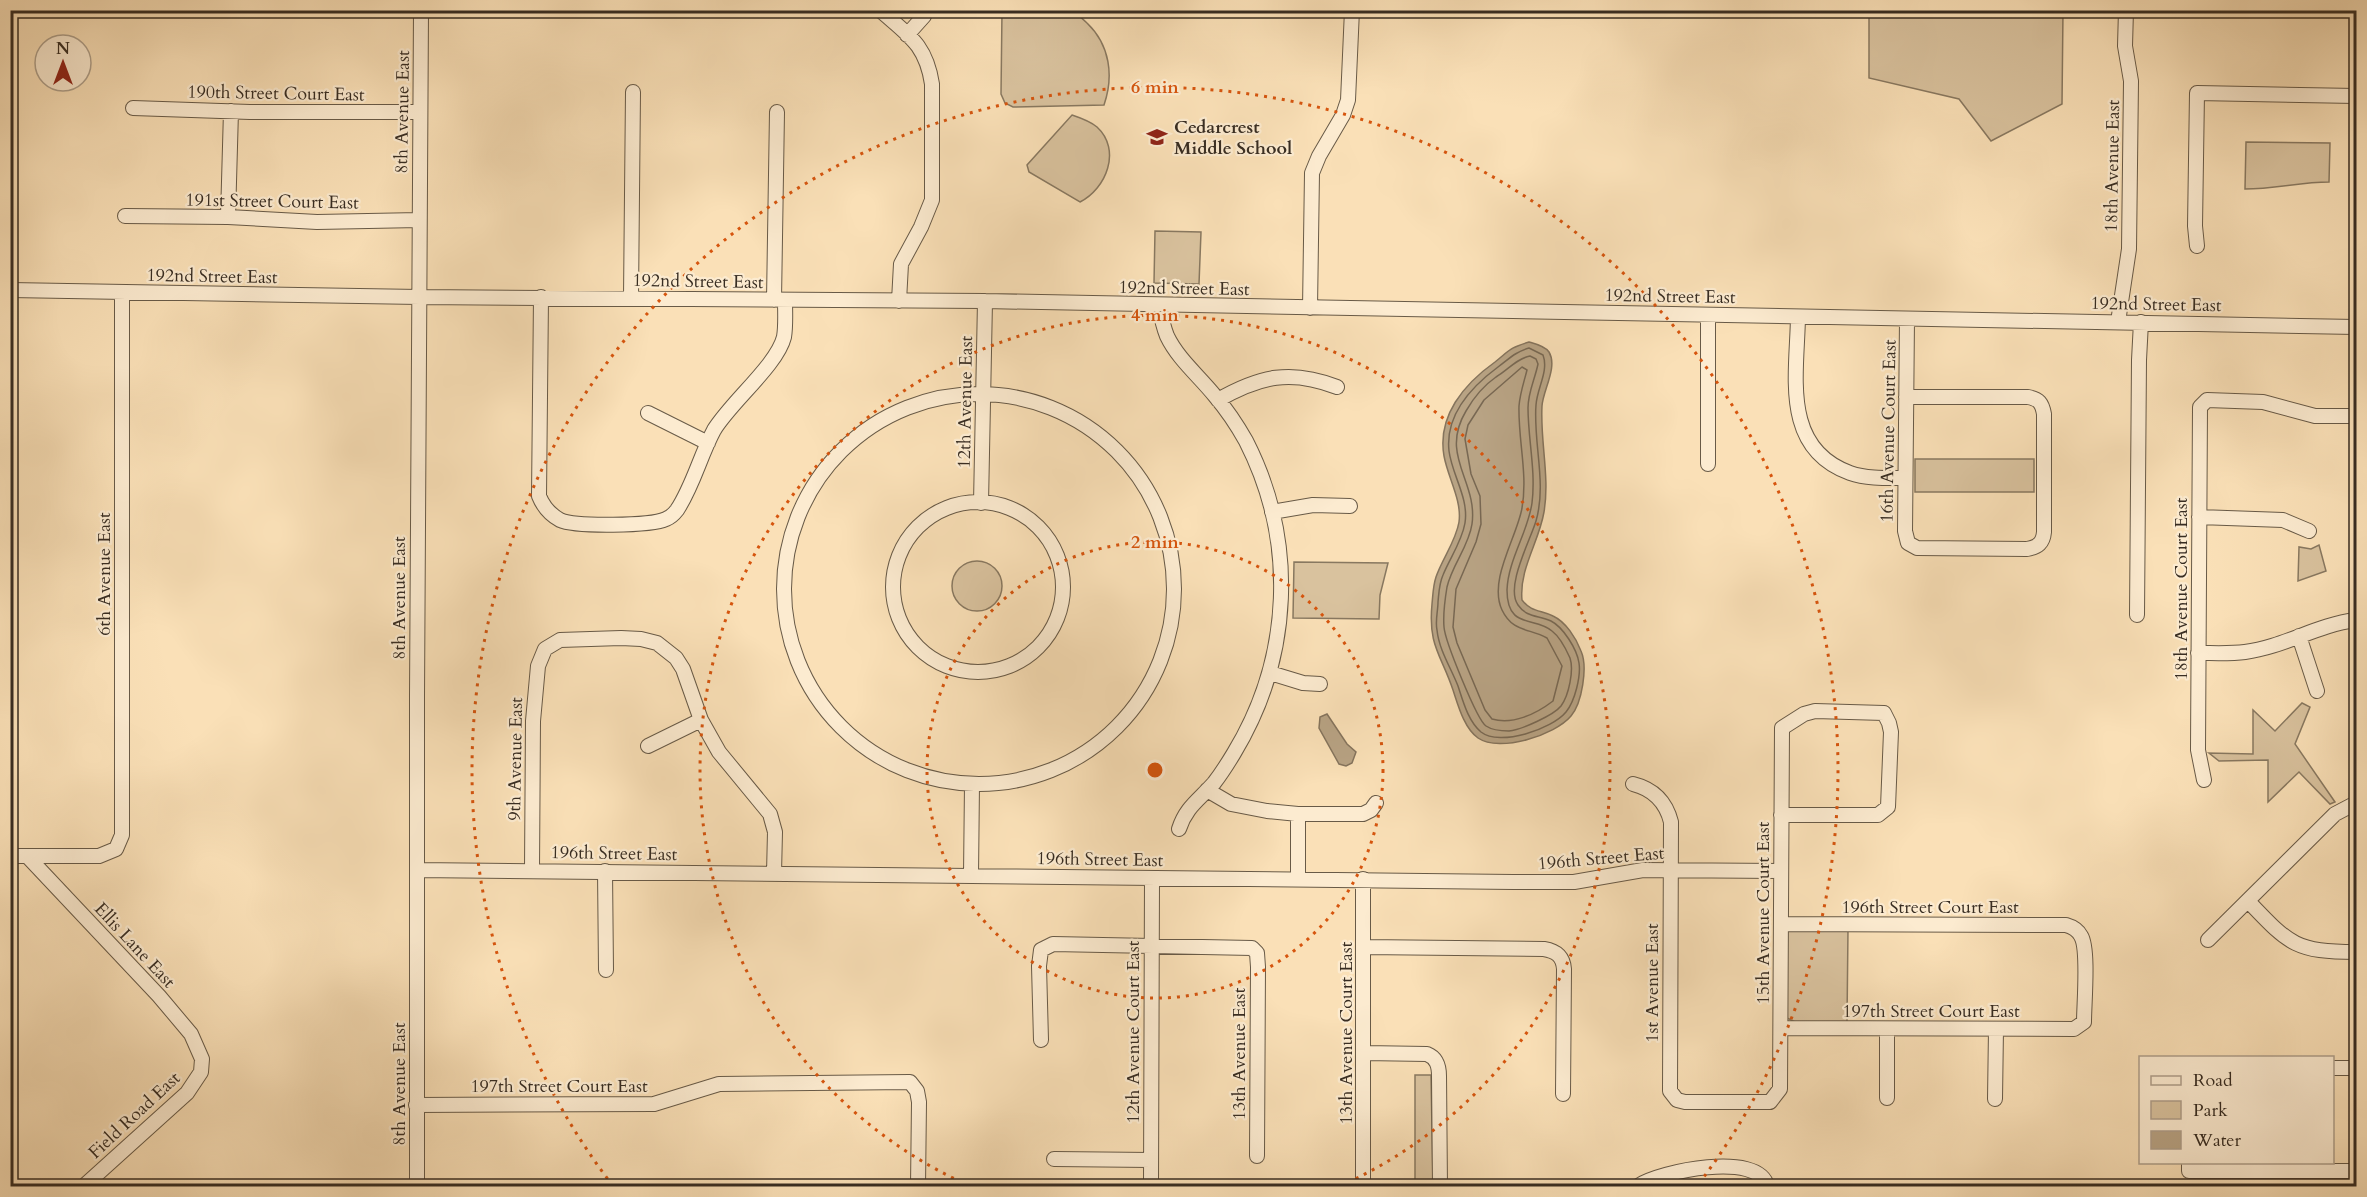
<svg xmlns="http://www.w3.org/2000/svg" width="2367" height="1197" font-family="Cardo,serif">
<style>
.green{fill:#d9c29e;stroke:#887860;stroke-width:1.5}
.water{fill:#b8a384;stroke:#85745d;stroke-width:1.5}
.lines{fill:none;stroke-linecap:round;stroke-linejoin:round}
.shore{stroke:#786853;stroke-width:1.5}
.minor-casing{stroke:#685a47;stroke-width:16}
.minor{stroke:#fcebd0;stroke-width:14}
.ring{fill:none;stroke:#d6550e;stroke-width:3;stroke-dasharray:3 6}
.labels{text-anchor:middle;stroke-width:4.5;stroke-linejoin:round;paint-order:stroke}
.street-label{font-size:18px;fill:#382d22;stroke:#fcebd0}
.poi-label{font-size:18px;font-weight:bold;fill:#382d22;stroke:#fcebd0;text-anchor:start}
.centre{fill:#d6550e;stroke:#fcebd0;stroke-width:3}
.ring-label{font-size:18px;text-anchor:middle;font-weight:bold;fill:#d6550e;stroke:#fcebd0;stroke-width:4.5;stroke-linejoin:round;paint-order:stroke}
</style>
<rect width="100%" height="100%" fill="#fae0b7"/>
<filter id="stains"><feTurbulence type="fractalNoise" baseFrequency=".00333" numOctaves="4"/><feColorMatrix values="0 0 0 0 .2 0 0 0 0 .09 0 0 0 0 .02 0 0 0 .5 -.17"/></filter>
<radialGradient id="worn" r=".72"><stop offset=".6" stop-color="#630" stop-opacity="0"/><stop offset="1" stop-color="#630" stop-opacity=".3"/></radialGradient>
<path class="green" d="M 1002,11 C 1018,9 1051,8 1067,10 C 1074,12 1082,18 1087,23 C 1110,45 1114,76 1104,105 L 1013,107 L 1005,103 L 1001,94 Z
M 1869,11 L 2063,11 L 2062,104 L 1991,141 L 1959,99 L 1869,78 Z
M 1072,115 C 1081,118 1090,121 1097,127 C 1122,150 1106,189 1080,202 L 1029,172 L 1027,165 Z
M 2246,142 L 2330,143 L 2329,182 C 2301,182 2274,189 2245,189 Z
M 1155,231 L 1201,232 L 1199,284 L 1154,283 Z
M 1915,459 L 2034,459 L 2034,492 L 1915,492 Z
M 2319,545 L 2326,571 L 2298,581 L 2299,547 L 2311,549 Z
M952 586a25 25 0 1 1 50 0a25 25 0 1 1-50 0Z
M 1294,562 L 1388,563 L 1380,595 L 1379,619 L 1293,618 Z
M 2302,703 L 2310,707 L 2295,744 L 2335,802 L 2330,804 L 2299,772 L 2268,802 L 2268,760 L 2219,761 L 2209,753 L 2253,754 L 2253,710 L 2275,731 Z
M 1792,929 L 1848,929 L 1847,1022 L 1795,1022 L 1787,1018 L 1786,932 Z
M 1415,1075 L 1431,1075 L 1433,1186 L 1415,1186 Z"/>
<path class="water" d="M 1529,342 C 1536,344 1545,346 1549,352 C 1558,367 1543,390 1542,406 C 1540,441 1550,477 1544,512 C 1539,542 1519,569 1522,600 C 1531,612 1541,610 1553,616 C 1566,622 1576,638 1581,651 C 1588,667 1582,703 1571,716 C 1555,735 1500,753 1478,738 C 1464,728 1458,705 1453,690 C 1441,654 1428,646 1432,604 C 1433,594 1433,586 1436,577 C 1442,559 1456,541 1459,522 C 1462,500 1448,478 1444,456 C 1437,416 1464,384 1495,362 C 1510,350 1509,348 1529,342 Z
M 1327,714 L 1347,744 L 1356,752 L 1352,763 L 1346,766 L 1339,764 L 1319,728 L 1320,717 Z"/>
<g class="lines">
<path class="shore" d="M 1529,348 L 1543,355 C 1549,371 1537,388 1536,405 C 1533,443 1547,483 1536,521 C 1530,541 1505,587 1518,605 C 1527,618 1538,615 1551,621 C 1563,627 1577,649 1579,663 C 1581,676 1575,701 1566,712 C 1552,729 1500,747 1481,732 C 1468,721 1463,701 1458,686 C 1451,668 1439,650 1437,630 C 1435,621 1438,611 1438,602 C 1439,592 1439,584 1443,575 C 1450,558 1462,541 1465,523 C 1469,498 1452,475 1449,451 C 1445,415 1471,387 1498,367 C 1509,359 1515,352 1529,348 Z
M 1530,356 L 1536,359 L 1538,364 C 1535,379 1528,392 1528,408 C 1528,439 1536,471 1532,503 C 1528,532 1508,560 1507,590 C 1507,630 1535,616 1552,631 C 1560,637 1566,649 1570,658 C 1574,670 1569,695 1561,706 C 1554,715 1521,730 1509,731 C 1502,731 1492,730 1486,726 C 1477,720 1445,641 1444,627 C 1443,615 1445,599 1447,587 C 1452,565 1469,546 1472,524 C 1478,481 1439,456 1466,411 C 1474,397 1483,386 1496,377 C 1508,370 1516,359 1530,356 Z
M 1522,367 L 1527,370 C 1524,382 1520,393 1519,406 C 1518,440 1528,474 1522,508 C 1517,537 1488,580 1502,610 C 1513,633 1530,628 1547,638 L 1562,666 L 1553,701 C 1536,714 1513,725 1492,719 L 1485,710 L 1457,643 L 1453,627 L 1456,589 L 1476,542 L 1481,524 L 1480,496 L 1471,474 L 1465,439 L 1468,425 L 1484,400 Z"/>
<g class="minor-casing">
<path id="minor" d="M 880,10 C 908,35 926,44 932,84 L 932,200 L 921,227 L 901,264 L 899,301
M 907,35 L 924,16 L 926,10
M 133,108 L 250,112 L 420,112
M 125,216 L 228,217 L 317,222 L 419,220
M 228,217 L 231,111
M 2197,246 L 2195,226 L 2197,93 L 2356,96
M 10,290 L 419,297 L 985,301 L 2356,327
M 541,297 L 539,496 C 543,506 551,515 560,520 C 575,527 651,526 666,519 C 671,517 674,514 677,510 C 693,486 700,456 714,430 C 731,402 777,365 784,337 C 786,325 785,312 785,300
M 631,297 L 633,92
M 774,300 L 777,112
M 1159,305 C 1161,316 1163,326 1167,336 C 1178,359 1199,376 1215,396 C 1227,410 1237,425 1246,441 C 1297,541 1292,657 1234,753 C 1228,763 1221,774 1214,783 C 1199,800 1186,807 1179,829
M 1310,308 L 1312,173 L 1319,156 L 1343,115 L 1348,100 L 1352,10
M 1708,315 L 1708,464
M 1798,317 C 1797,375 1781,448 1850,473 C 1867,479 1888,478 1905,478
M 2118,322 L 2129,249 L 2131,81 L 2125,46 L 2126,10
M784 589a195 195 0 1 1 390 0a195 195 0 1 1-390 0Z
M 1906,397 L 2028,397 C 2039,399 2042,403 2044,414 L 2044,532 C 2043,543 2038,547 2027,549 L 1917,548 L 1908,543 L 1905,531 L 1907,319
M 1218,400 C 1260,376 1291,369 1337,387
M 648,413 L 708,443
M893 587a85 85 0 1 1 170 0a85 85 0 1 1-170 0Z
M 981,503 L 985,301
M 1272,512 L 1313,505 L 1350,506
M 2199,517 L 2283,520 L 2309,531
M 2137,615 L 2139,360 L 2141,322
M 2299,636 L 2317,691
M 2198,653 C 2213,653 2230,654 2245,652 C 2284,647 2316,625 2356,620
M 1270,673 L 1303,683 L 1320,684
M 648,746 L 701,720
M 2204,780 L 2198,750 L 2200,407 L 2207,400 L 2263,402 L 2315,416 L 2356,416
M 1633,784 C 1653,789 1666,802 1671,822 L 1670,1091 L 1677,1100 L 1685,1102 L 1770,1102 L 1780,1089 L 1782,728 L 1804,714 L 1815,711 L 1884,713 L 1889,723 L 1891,732 L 1888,807 L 1878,815 L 1781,815
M 1207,790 L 1231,804 L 1267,811 L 1298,814 L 1363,814 L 1371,810 L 1376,803
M 1298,814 L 1298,879
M 10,856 L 99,856 L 116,849 L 122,835 L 122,293
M 28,857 L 159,996 L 191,1034 L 202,1059 L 201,1072 L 187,1093 L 84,1186
M 417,870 L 1513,882 L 1574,882 L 1643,870 L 1780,871
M 532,870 L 533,721 L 538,666 L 545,649 L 560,640 L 621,638 L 641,639 L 657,643 L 676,658 L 683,669 L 701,720 L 719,752 L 770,814 L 775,832 L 774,873
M 605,871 L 606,970
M 971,875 L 972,784
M 2248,901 C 2289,944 2295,952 2356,952
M 2208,940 L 2335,814 L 2356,803
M 1364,947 L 1544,949 C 1556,951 1563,956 1564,969 L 1563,1094
M 1781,1028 L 2074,1029 L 2084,1022 C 2084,1004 2089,949 2081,936 C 2078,930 2073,927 2066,925 L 1781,924
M 1887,1029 L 1887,1098
M 1041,1040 L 1039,966 L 1041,950 L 1053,944 L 1252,948 L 1257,953 L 1258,967 L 1257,1156
M 1364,1053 L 1427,1054 C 1437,1058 1439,1066 1439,1076 L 1440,1186
M 2332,1068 L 2356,1068
M 1995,1099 L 1996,1029
M 416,1105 L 654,1104 L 719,1084 L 910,1082 L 917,1091 L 919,1102 L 918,1186
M 1054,1159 L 1151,1160
M 2189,1162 L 2189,1171 L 2356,1171
M 417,1186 L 417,697 L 421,10
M 1151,1186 L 1152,878
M 1363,1186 L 1363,879
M 1638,1186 C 1660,1171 1759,1151 1767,1186"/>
</g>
<use href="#minor" class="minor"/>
</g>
<g class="ring">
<circle cx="1155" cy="770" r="228"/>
<path d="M970 1186A455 455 0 1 1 1340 1186"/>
<path d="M613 1186A683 683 0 1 1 1697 1186"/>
</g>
<defs>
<g id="school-bare" transform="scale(1.62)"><path d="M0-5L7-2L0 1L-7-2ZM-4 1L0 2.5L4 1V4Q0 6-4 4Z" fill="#8f2418" stroke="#fcebd0" stroke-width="2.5" paint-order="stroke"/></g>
</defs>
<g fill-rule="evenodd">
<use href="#school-bare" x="1157" y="137"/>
</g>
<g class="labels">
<g class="street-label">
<text transform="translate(276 93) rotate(1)" y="6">190th Street Court East</text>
<text transform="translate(402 112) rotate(-89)" y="6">8th Avenue East</text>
<text transform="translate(2112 166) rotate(-89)" y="6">18th Avenue East</text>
<text transform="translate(272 201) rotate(1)" y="6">191st Street Court East</text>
<text transform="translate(212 276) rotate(1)" y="6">192nd Street East</text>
<text transform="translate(698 281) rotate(1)" y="6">192nd Street East</text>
<text transform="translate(1184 288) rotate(1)" y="6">192nd Street East</text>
<text transform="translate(1670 296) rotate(1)" y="6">192nd Street East</text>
<text transform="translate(2156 304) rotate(1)" y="6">192nd Street East</text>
<text transform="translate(965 402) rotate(-89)" y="6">12th Avenue East</text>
<text transform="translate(1888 431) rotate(-89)" y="6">16th Avenue Court East</text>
<text transform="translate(104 574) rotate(-90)" y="6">6th Avenue East</text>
<text transform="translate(2181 589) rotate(-90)" y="6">18th Avenue Court East</text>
<text transform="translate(399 598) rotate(-90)" y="6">8th Avenue East</text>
<text transform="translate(515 759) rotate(-89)" y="6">9th Avenue East</text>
<text transform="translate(614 853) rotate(1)" y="6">196th Street East</text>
<text transform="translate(1601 858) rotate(-5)" y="6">196th Street East</text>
<text transform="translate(1100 859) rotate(1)" y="6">196th Street East</text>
<text x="1930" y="913">196th Street Court East</text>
<text transform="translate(1763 913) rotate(-90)" y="6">15th Avenue Court East</text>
<text transform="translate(135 945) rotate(47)" y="6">Ellis Lane East</text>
<text transform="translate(1652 983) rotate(-90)" y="6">1st Avenue East</text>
<text x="1931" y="1017">197th Street Court East</text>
<text transform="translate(1133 1032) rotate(-90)" y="6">12th Avenue Court East</text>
<text transform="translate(1346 1033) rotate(-90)" y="6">13th Avenue Court East</text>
<text transform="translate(1239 1054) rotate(-90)" y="6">13th Avenue East</text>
<text transform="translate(399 1084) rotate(-90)" y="6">8th Avenue East</text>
<text x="559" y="1092">197th Street Court East</text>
<text transform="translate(134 1115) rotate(-43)" y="6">Field Road East</text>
</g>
<g class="poi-label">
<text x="1174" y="133">Cedarcrest<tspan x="1174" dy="21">Middle School</tspan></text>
</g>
</g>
<circle cx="1155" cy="770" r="9" class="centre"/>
<g class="ring-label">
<text x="1155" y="93">6 min</text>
<text x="1155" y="321">4 min</text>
<text x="1155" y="548">2 min</text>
</g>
<rect width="2367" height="1197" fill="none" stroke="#fae0b7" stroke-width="36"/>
<rect x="12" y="12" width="2343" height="1173" fill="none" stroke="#382d22" stroke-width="3"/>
<rect x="18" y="18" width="2331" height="1161" fill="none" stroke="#382d22" stroke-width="1.5"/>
<rect x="2139" y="1056" width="195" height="108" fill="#fcebd0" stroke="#ae9f8a" stroke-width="1.5"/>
<rect x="2151" y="1076" width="30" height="9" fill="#fcebd0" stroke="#ae9f8a" stroke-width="1.5"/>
<text x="2193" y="1086" font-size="18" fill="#382d22">Road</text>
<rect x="2151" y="1101" width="30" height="18" fill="#d9c29e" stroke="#ae9f8a" stroke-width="1.5"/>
<text x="2193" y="1116" font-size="18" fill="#382d22">Park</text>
<rect x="2151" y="1131" width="30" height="18" fill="#b8a384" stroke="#ae9f8a" stroke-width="1.5"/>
<text x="2193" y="1146" font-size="18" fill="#382d22">Water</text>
<g transform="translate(63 63)"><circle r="28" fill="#fcebd0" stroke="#ae9f8a" stroke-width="1.5"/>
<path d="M0-4.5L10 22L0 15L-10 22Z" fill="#8f2418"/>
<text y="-9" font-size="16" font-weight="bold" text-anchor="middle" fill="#382d22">N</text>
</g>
<rect width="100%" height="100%" filter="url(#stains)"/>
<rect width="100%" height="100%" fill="url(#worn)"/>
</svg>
